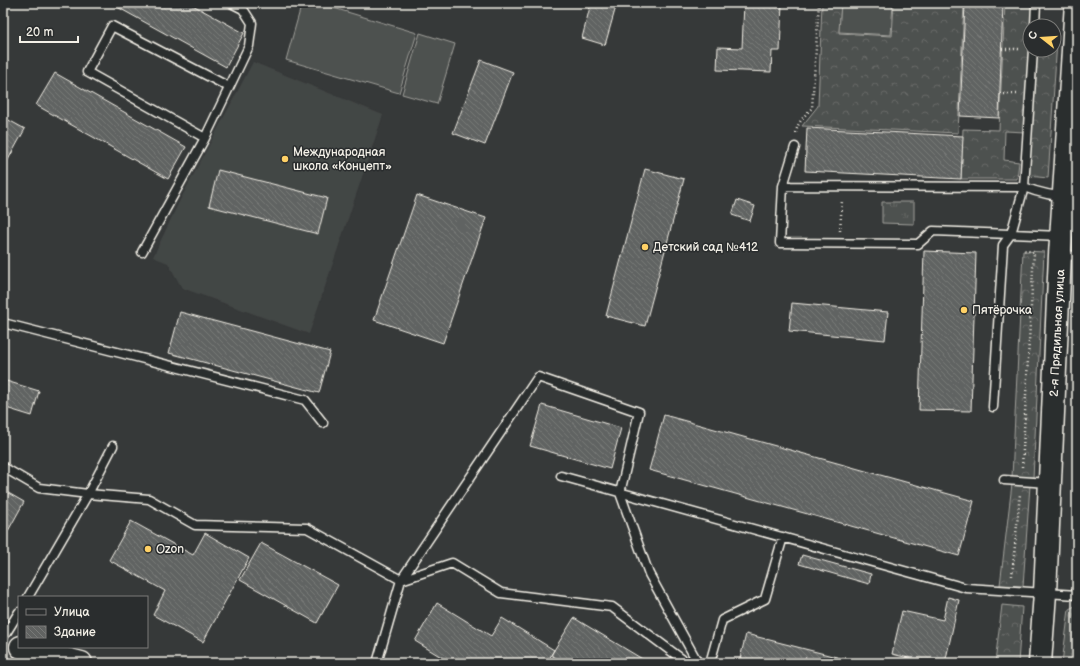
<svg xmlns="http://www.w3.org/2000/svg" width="1080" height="666" font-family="'Balsamiq Sans',sans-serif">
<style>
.built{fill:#434645}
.grass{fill:url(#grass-tufts);stroke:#a1a19c}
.forest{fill:url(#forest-crowns);stroke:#a1a19c}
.garden{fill:#4e514f;stroke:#a1a19c}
.building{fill:url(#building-back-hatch);stroke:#f4f1e8}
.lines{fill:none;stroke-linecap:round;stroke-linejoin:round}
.lane-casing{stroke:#f4f1e8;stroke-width:11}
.secondary-casing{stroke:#f4f1e8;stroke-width:25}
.path{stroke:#f4f1e8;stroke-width:2.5;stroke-dasharray:1 3;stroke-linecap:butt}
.lane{stroke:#2a2d2e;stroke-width:8}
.secondary{stroke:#2a2d2e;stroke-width:22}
.poi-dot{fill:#ffd166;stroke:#2a2d2e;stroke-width:1.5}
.labels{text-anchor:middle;stroke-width:3;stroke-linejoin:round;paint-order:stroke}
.poi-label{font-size:12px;fill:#f4f1e8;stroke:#2a2d2e;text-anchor:start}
.street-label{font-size:12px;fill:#f4f1e8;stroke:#2a2d2e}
</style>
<defs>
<pattern id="grass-tufts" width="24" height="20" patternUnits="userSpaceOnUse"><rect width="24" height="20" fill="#4e514f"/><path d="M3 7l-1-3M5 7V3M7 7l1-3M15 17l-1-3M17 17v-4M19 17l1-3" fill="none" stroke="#686a68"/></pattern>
<pattern id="forest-crowns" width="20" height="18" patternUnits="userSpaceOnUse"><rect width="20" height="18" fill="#4e514f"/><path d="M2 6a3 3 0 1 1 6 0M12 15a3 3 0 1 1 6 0" fill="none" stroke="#686a68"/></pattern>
<pattern id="building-back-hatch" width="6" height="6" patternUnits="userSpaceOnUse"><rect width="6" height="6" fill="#616362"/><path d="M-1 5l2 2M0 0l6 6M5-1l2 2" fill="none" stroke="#787a78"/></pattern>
</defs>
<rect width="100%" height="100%" fill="#363939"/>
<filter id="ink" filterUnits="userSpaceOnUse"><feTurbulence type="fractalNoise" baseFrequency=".025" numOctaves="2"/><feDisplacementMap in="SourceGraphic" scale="8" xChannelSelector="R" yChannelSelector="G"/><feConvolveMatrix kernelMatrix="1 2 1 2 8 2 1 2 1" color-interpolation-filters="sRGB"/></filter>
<g filter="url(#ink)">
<path class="built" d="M 253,62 L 383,115 L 309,334 L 182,288 L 168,263 L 153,257 L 179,202 Z"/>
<path class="grass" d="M 882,202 L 914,202 L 914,224 L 882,223 Z
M 1077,605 L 1077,663 L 1062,663 L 1069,609 Z"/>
<path class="forest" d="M 822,3 L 841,3 L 839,33 L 892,36 L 894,3 L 964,3 L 958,133 L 802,126 L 818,106 Z
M 1005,3 L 1034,3 L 1032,26 L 1030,26 L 1030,50 L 1025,132 L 1005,131 L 1004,160 L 1019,162 L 1017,179 L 961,179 L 963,129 L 999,130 Z
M 1054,41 L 1057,41 L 1048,178 L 1028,176 L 1037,50 L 1054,50 Z
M 1023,251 L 1044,252 L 1033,478 L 1012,477 Z
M 1012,484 L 1030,485 L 1023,586 L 1000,585 Z
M 1002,605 L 1022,607 L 1018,663 L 995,663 Z"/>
<path class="garden" d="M 302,3 L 317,3 L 417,33 L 399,93 L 286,60 Z
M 841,3 L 893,3 L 891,35 L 839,32 Z
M 420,33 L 455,44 L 437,104 L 402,94 Z"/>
<path class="building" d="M 110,3 L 189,3 L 244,33 L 226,67 Z
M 591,3 L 617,3 L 605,45 L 582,38 Z
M 744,3 L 782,3 L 780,51 L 772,51 L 771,72 L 717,70 L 718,47 L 742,48 Z
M 965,3 L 1003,3 L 999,118 L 960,116 Z
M 481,60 L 513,72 L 485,145 L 453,133 Z
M 55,73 L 186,147 L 168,179 L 36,105 Z
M 3,117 L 25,129 L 3,169 Z
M 807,128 L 963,136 L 961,179 L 805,171 Z
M 645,169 L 684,179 L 645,326 L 606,316 Z
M 218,170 L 327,198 L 318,234 L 209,206 Z
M 417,195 L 486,218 L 443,343 L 374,320 Z
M 737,200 L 755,206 L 750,221 L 732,215 Z
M 924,251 L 976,253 L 971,411 L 919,410 Z
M 792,303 L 888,312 L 885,340 L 789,331 Z
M 180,312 L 330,352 L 319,393 L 169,353 Z
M 3,380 L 39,391 L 32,416 L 3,407 Z
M 542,405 L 621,428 L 610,469 L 530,446 Z
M 664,415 L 974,501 L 959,556 L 649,470 Z
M 3,490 L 24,502 L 3,540 Z
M 131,521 L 193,555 L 205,533 L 249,558 L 203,642 L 153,615 L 165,591 L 109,560 Z
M 261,543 L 338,585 L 317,623 L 240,580 Z
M 802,555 L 871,574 L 869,584 L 799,564 Z
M 948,597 L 959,600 L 945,663 L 929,663 L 892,654 L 902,611 L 943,620 Z
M 437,603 L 491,636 L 502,618 L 554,650 L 547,663 L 451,663 L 415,641 Z
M 574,618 L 649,663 L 564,663 L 551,655 Z
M 746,634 L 860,663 L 739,663 Z"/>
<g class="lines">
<g class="lane-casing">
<path id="lane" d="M 1035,26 L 1036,3
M 205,138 L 87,72 L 112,26 L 229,87
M 795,147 L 783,186 L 1024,187 C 1041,194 1059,197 1077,198
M 783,186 L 780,243 L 918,244 L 933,231 L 1061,236
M 142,252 L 205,138 L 249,46 L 252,23 L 243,9 L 231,3
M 1061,255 L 1077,256
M 3,323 L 305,400 L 323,423
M 993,407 L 1003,245 L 1011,234 L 1024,187 L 1033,50
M 3,467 L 39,488 L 88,494 L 149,499 L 195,525 L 307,528 L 401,580 L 452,563 L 501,593 L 612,607 L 687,663
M 561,476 L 966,588 L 1077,595
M 1004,480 L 1049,483
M 28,597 L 88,494 L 113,446
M 3,638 L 19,612
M 377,663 L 401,580 L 538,377 L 639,412 L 620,493 L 649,574 L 698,663
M 710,663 L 722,620 L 765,599 L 783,537"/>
</g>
<g class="secondary-casing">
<path id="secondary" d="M 21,647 L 81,663
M 1040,663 L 1045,593 L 1060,255 L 1076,3"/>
</g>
<path class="path" d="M 1003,3 L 1009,3
M 1002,49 L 1019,49
M 1000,94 L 1017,94
M 796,133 C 797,123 805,115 812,108 L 819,3
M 840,231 L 842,200
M 1022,467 L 1034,252 L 1023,250
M 1012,576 L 1020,494"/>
<use href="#lane" class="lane"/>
<use href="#secondary" class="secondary"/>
</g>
</g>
<g class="poi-dot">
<circle cx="285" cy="159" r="4"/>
<circle cx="645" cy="247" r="4"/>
<circle cx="964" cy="310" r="4"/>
<circle cx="148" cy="549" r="4"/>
</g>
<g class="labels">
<g class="poi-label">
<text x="293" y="156">Международная<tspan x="293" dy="14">школа «Концепт»</tspan></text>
<text x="653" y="251">Детский сад №412</text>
<text x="972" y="314">Пятёрочка</text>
<text x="156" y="553">Ozon</text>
</g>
<g class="street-label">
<text transform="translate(1057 333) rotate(-87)" y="4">2-я Прядильная улица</text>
</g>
</g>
<rect width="1080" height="666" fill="none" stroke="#2a2d2e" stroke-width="16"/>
<rect x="8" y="8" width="1064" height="650" fill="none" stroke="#f4f1e8" stroke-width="1.5" filter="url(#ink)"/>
<rect x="18" y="596" width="130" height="52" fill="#2a2d2e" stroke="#7b7b78"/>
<rect x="26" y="609" width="20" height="6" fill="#2a2d2e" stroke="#7b7b78"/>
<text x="54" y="616" font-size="12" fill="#f4f1e8">Улица</text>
<rect x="26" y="626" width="20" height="12" fill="url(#building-back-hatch)" stroke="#7b7b78"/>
<text x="54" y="636" font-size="12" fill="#f4f1e8">Здание</text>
<g transform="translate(1042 38) rotate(287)"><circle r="19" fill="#2a2d2e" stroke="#7b7b78"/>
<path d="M0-3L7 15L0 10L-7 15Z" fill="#ffd166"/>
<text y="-6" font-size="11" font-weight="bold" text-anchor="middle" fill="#f4f1e8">С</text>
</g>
<path d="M20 36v6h58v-6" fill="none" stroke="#f4f1e8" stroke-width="2"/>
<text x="26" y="36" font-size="12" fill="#f4f1e8" stroke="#2a2d2e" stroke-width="3" paint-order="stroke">20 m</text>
</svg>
